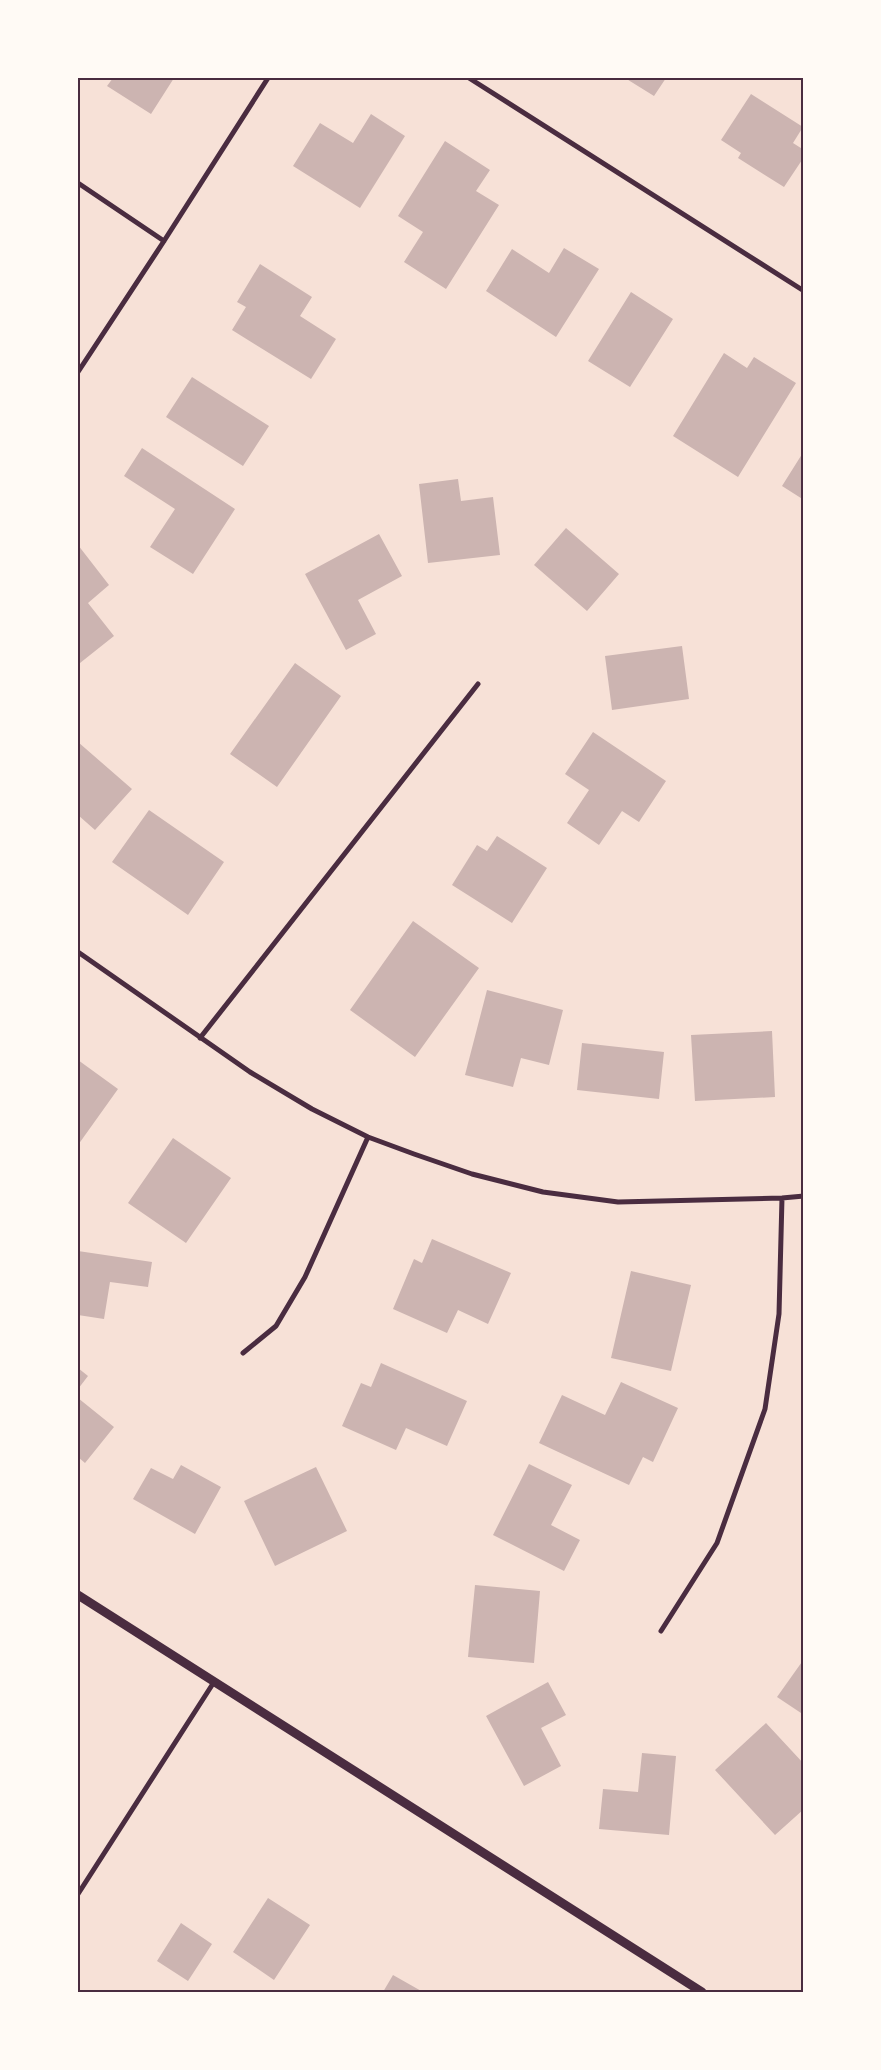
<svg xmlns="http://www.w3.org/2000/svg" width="881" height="2070" font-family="Cabin,sans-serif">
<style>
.building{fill:#ccb4b1}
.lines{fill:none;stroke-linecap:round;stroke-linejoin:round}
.minor{stroke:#4a2c40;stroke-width:5}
.tertiary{stroke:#4a2c40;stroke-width:9}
.neatline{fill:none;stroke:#4a2c40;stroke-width:2}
</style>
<rect width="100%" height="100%" fill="#f7e1d7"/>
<path class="building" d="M 113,78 L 174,78 L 151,114 L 107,86 Z
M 625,78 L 666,78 L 654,96 Z
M 751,94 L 803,127 L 793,143 L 804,150 L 804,157 L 784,187 L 738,158 L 741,153 L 721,140 Z
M 371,114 L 405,136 L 360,208 L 293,166 L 320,123 L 353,143 Z
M 445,141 L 490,170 L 476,191 L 499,205 L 446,289 L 404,262 L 423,232 L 398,216 Z
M 564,248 L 599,269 L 556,337 L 486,291 L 512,249 L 549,273 Z
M 260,264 L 312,297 L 300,316 L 336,339 L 311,379 L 232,330 L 246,307 L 237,302 Z
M 631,292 L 673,319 L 630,387 L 588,361 Z
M 724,353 L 747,368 L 754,357 L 796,383 L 738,477 L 673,436 Z
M 192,377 L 269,426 L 243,466 L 166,417 Z
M 142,448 L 235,509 L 193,574 L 150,547 L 175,509 L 124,476 Z
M 804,451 L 804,500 L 782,486 Z
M 458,479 L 461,501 L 493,497 L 500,555 L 428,563 L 419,484 Z
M 566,528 L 619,574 L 587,611 L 534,565 Z
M 379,534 L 402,576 L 358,600 L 376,634 L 346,650 L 305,574 Z
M 78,545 L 109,585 L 88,603 L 114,636 L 80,663 L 78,661 Z
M 682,646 L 689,699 L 612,710 L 605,656 Z
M 295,663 L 341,696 L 277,787 L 230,754 Z
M 593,732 L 666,781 L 639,822 L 622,811 L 599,845 L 567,823 L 589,790 L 565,774 Z
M 78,742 L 132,789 L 95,830 L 78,815 Z
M 149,810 L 224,862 L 188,915 L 112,862 Z
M 497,836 L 547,868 L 512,923 L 452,885 L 477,845 L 487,851 Z
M 413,921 L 479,968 L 415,1057 L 350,1010 Z
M 487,990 L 563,1010 L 549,1065 L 521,1058 L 513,1087 L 465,1075 Z
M 772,1031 L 775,1097 L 695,1101 L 691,1035 Z
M 582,1043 L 664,1052 L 659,1099 L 577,1090 Z
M 78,1060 L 118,1089 L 78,1145 Z
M 173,1138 L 231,1178 L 186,1243 L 128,1203 Z
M 432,1239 L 511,1273 L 488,1324 L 458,1310 L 447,1333 L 393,1309 L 414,1259 L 422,1263 Z
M 78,1251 L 152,1262 L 148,1287 L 110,1282 L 104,1319 L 78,1315 Z
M 631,1271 L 691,1285 L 671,1371 L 611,1358 Z
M 381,1363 L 467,1401 L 447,1446 L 406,1428 L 396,1450 L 342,1426 L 361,1383 L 371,1387 Z
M 78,1368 L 88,1376 L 78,1389 Z
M 621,1382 L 678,1408 L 653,1462 L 643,1457 L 629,1485 L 539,1443 L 562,1395 L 605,1415 Z
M 78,1398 L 114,1427 L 85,1463 L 78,1457 Z
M 529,1464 L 572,1485 L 551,1525 L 580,1540 L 564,1571 L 493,1535 Z
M 181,1465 L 221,1487 L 195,1534 L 133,1499 L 151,1468 L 173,1479 Z
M 316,1467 L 347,1531 L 275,1566 L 244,1501 Z
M 475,1585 L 540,1591 L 534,1663 L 468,1657 Z
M 804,1659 L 804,1715 L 777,1697 Z
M 548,1682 L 566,1715 L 541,1728 L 561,1766 L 524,1786 L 486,1716 Z
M 766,1723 L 804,1764 L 804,1809 L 775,1835 L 715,1770 Z
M 642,1753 L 676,1756 L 669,1835 L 599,1829 L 603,1789 L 638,1792 Z
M 268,1898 L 310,1925 L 274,1980 L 233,1952 Z
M 181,1923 L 212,1944 L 188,1981 L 157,1961 Z
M 393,1975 L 423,1992 L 383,1992 Z"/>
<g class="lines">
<path class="minor" d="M 469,78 L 804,291
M 78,183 L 164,241
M 78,372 L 164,241 L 268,78
M 78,952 L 250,1072 L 312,1109 L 368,1137 L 414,1154 L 472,1174 L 543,1192 L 618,1202 L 782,1198 L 804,1196
M 200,1038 L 478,684
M 243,1353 L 276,1326 L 305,1277 L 368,1137
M 661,1631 L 717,1543 L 765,1409 L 779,1314 L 782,1198
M 78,1894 L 214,1682"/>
<path class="tertiary" d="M 78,1595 L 702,1992"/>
</g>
<rect width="881" height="2070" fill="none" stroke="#fffaf5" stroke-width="158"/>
<rect x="79" y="79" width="723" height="1912" class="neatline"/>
</svg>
